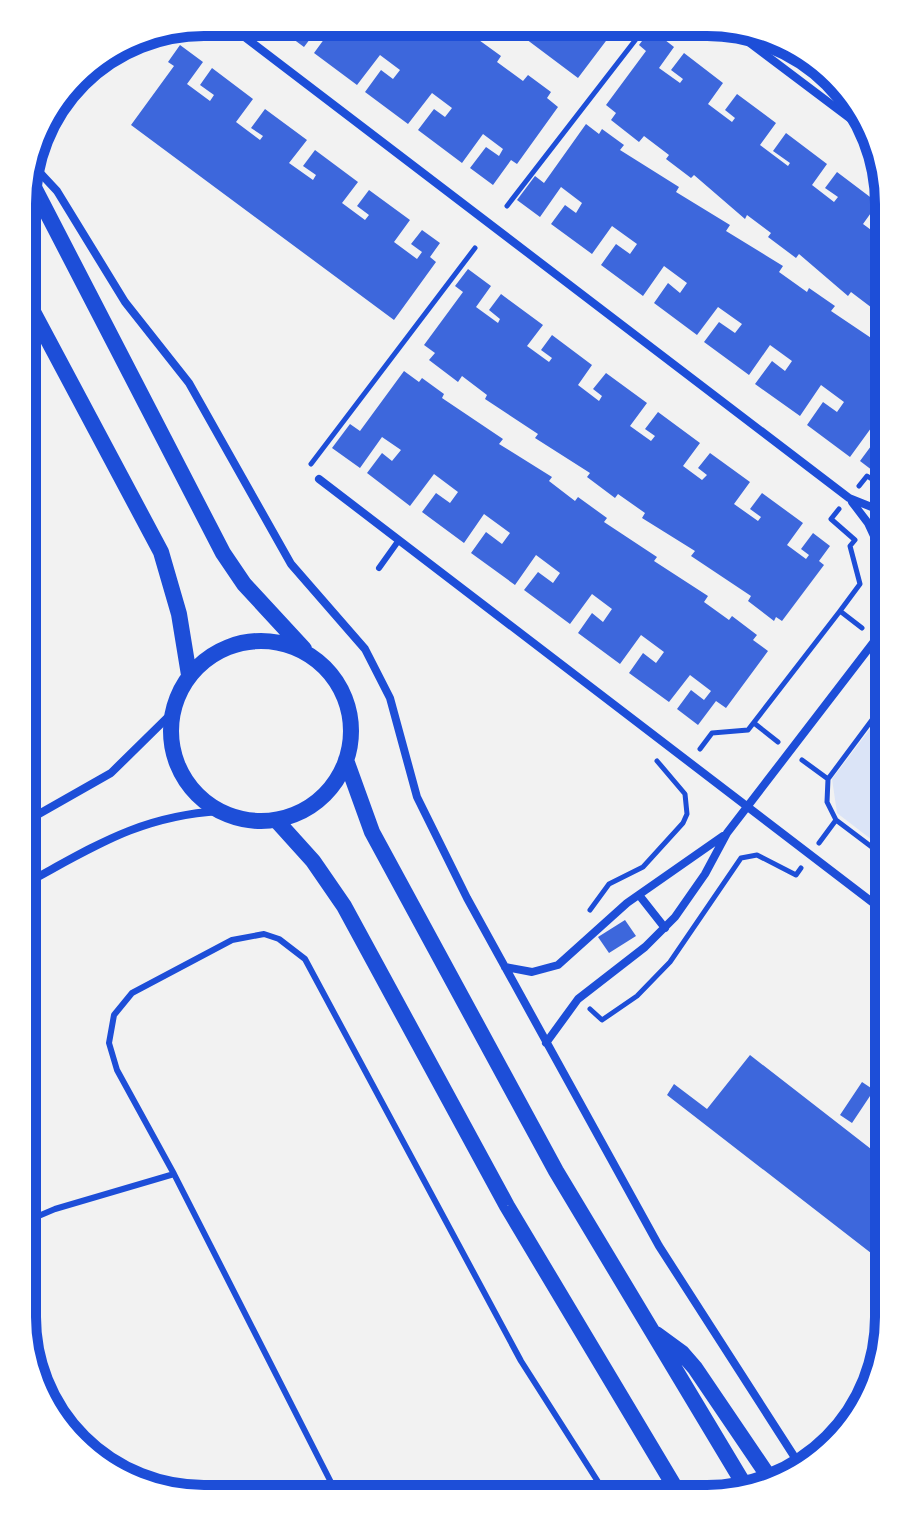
<svg xmlns="http://www.w3.org/2000/svg" width="911" height="1521" font-family="Rubik,sans-serif">
<style>
.green{fill:#dbe4f7}
.building{fill:#3d67dc}
.lines{fill:none;stroke-linecap:round;stroke-linejoin:round}
.path{stroke:#1d4ed8;stroke-width:5}
.service{stroke:#1d4ed8;stroke-width:6}
.minor{stroke:#1d4ed8;stroke-width:8}
.secondary{stroke:#1d4ed8;stroke-width:16}
.rim{fill:none;stroke:#1d4ed8;stroke-width:10}
</style>
<rect width="100%" height="100%" fill="#f2f2f2"/>
<path class="green" d="M 889,704 L 889,853 L 837,813 L 832,779 Z"/>
<path class="building" d="M 270,22 L 322,23 L 304,47 Z
M 337,23 L 447,24 L 469,40 L 472,35 L 501,56 L 497,62 L 523,81 L 528,75 L 551,92 L 547,98 L 558,107 L 517,164 L 511,160 L 493,185 L 470,168 L 486,147 L 499,156 L 503,149 L 483,134 L 462,163 L 418,130 L 434,109 L 445,117 L 452,108 L 432,93 L 408,124 L 365,92 L 381,70 L 393,79 L 400,70 L 380,55 L 357,85 L 314,53 L 330,31 L 340,38 L 346,30 Z
M 506,24 L 618,25 L 578,78 Z
M 651,29 L 674,47 L 659,68 L 680,83 L 683,79 L 671,70 L 684,53 L 723,83 L 708,104 L 732,122 L 735,118 L 725,110 L 737,94 L 776,123 L 760,145 L 788,166 L 790,163 L 773,151 L 786,133 L 827,164 L 812,185 L 834,202 L 838,197 L 825,188 L 837,172 L 878,203 L 863,224 L 886,241 L 876,230 L 889,212 L 889,328 L 872,316 L 876,311 L 851,292 L 848,296 L 799,254 L 796,258 L 768,237 L 771,233 L 747,215 L 745,219 L 694,175 L 691,178 L 666,159 L 669,155 L 644,136 L 639,142 L 611,120 L 616,113 L 606,105 L 646,51 L 639,45 Z
M 180,45 L 203,62 L 187,84 L 210,101 L 214,95 L 200,85 L 212,68 L 253,99 L 236,122 L 260,140 L 263,136 L 251,128 L 265,109 L 307,140 L 289,163 L 313,180 L 316,175 L 303,166 L 315,150 L 358,182 L 342,203 L 365,220 L 369,215 L 357,206 L 369,190 L 410,220 L 394,242 L 417,259 L 422,252 L 411,244 L 422,230 L 440,243 L 430,257 L 436,262 L 394,320 L 131,125 L 174,66 L 168,62 Z
M 586,124 L 599,134 L 602,129 L 624,145 L 620,150 L 679,187 L 676,192 L 730,225 L 726,231 L 783,266 L 779,272 L 807,292 L 809,288 L 835,306 L 831,311 L 886,348 L 883,352 L 889,356 L 889,434 L 874,424 L 850,457 L 807,425 L 823,402 L 837,412 L 844,402 L 821,385 L 800,416 L 755,384 L 772,361 L 785,371 L 792,361 L 770,345 L 749,375 L 704,342 L 719,322 L 735,333 L 742,324 L 718,307 L 697,335 L 654,303 L 668,283 L 680,293 L 687,283 L 664,266 L 643,296 L 601,265 L 616,244 L 630,254 L 637,244 L 612,226 L 592,254 L 551,224 L 565,205 L 576,213 L 582,203 L 561,187 L 540,217 L 517,200 L 535,176 L 544,183 Z
M 468,269 L 491,286 L 476,307 L 498,323 L 500,319 L 489,310 L 501,294 L 543,325 L 527,346 L 549,362 L 552,358 L 541,350 L 552,335 L 592,365 L 578,385 L 599,401 L 602,396 L 593,389 L 606,373 L 647,403 L 630,426 L 651,441 L 655,436 L 645,429 L 658,412 L 700,443 L 683,466 L 702,480 L 707,475 L 698,468 L 710,453 L 750,482 L 734,504 L 758,521 L 761,517 L 750,509 L 762,493 L 803,523 L 787,545 L 806,559 L 809,555 L 801,549 L 813,533 L 830,546 L 819,561 L 824,565 L 782,621 L 776,617 L 774,621 L 748,601 L 751,596 L 691,556 L 695,551 L 642,518 L 645,513 L 618,494 L 615,498 L 587,477 L 590,473 L 535,438 L 538,434 L 485,399 L 487,395 L 462,376 L 458,382 L 429,360 L 435,353 L 424,345 L 463,292 L 455,286 Z
M 404,371 L 419,382 L 422,378 L 444,394 L 442,398 L 503,439 L 499,444 L 552,477 L 549,481 L 575,501 L 578,497 L 607,518 L 604,522 L 657,557 L 654,561 L 708,596 L 704,602 L 729,620 L 732,616 L 757,635 L 753,640 L 768,651 L 726,708 L 716,701 L 698,725 L 677,709 L 691,690 L 704,700 L 711,691 L 690,675 L 669,702 L 629,673 L 643,653 L 656,663 L 664,652 L 641,635 L 620,664 L 578,633 L 592,613 L 603,622 L 612,609 L 592,594 L 570,624 L 524,590 L 538,572 L 553,583 L 560,573 L 536,555 L 515,585 L 471,553 L 486,532 L 502,544 L 510,533 L 484,514 L 464,543 L 422,512 L 436,493 L 450,503 L 458,492 L 434,474 L 410,506 L 367,473 L 382,453 L 392,461 L 401,450 L 382,437 L 360,468 L 332,448 L 350,424 L 360,431 Z
M 874,442 L 887,451 L 889,448 L 889,467 L 881,477 L 860,461 Z
M 625,920 L 636,936 L 609,953 L 598,937 Z
M 750,1055 L 889,1163 L 889,1267 L 667,1095 L 674,1084 L 707,1109 Z
M 862,1082 L 874,1090 L 852,1123 L 840,1115 Z"/>
<g class="lines">
<path class="path" d="M 507,206 L 647,25
M 311,464 L 475,248
M 859,486 L 867,476 L 889,490
M 839,509 L 831,519 L 855,540 L 850,546 L 860,584 L 840,611 L 862,628
M 754,723 L 778,742
M 700,749 L 712,733 L 748,730 L 840,611
M 802,760 L 828,779
M 889,818 L 882,790 L 889,762
M 836,820 L 827,802 L 828,779 L 889,697
M 819,843 L 836,820 L 889,860
M 590,910 L 609,884 L 643,867 L 683,823 L 687,814 L 685,794 L 657,761
M 590,1009 L 602,1020 L 637,996 L 670,962 L 741,858 L 757,855 L 796,875 L 801,868"/>
<path class="service" d="M 379,568 L 399,540
M 22,1223 L 55,1209 L 174,1174
M 339,1498 L 174,1174 L 117,1070 L 109,1043 L 114,1015 L 132,993 L 232,940 L 264,934 L 279,939 L 305,959 L 521,1361 L 609,1499"/>
<path class="minor" d="M 225,22 L 849,498 L 889,514
M 726,25 L 876,138
M 29,161 L 57,191 L 125,302 L 189,383 L 291,564 L 365,649 L 390,698 L 417,797 L 467,898 L 659,1246 L 801,1467
M 319,479 L 889,915
M 852,502 L 868,523 L 887,564
M 889,576 L 889,550
M 23,823 L 111,773 L 172,713
M 23,885 C 92,848 138,816 220,811
M 639,895 L 665,928
M 505,967 L 532,972 L 558,965 L 627,903 L 723,836
M 546,1043 L 578,999 L 645,947 L 675,917 L 705,874 L 727,833 L 876,639 L 889,591"/>
<path class="secondary" d="M 26,172 L 223,553 L 244,584 L 304,649
M 23,293 L 161,552 L 179,614 L 189,675
M171 731a90 90 0 1 1 180 0a90 90 0 1 1-180 0Z
M 346,760 L 372,832 L 556,1171 L 748,1491
M 276,820 L 313,861 L 344,906 L 507,1206 L 682,1499
M 656,1334 L 682,1353 L 695,1368 L 775,1486"/>
</g>
<path d="M0 0H911V1521H0ZM204 36H707A168 168 0 0 1 875 204V1317A168 168 0 0 1 707 1485H204A168 168 0 0 1 36 1317V204A168 168 0 0 1 204 36Z" fill="#fff" fill-rule="evenodd"/>
<path class="rim" d="M204 36H707A168 168 0 0 1 875 204V1317A168 168 0 0 1 707 1485H204A168 168 0 0 1 36 1317V204A168 168 0 0 1 204 36Z"/>
</svg>
